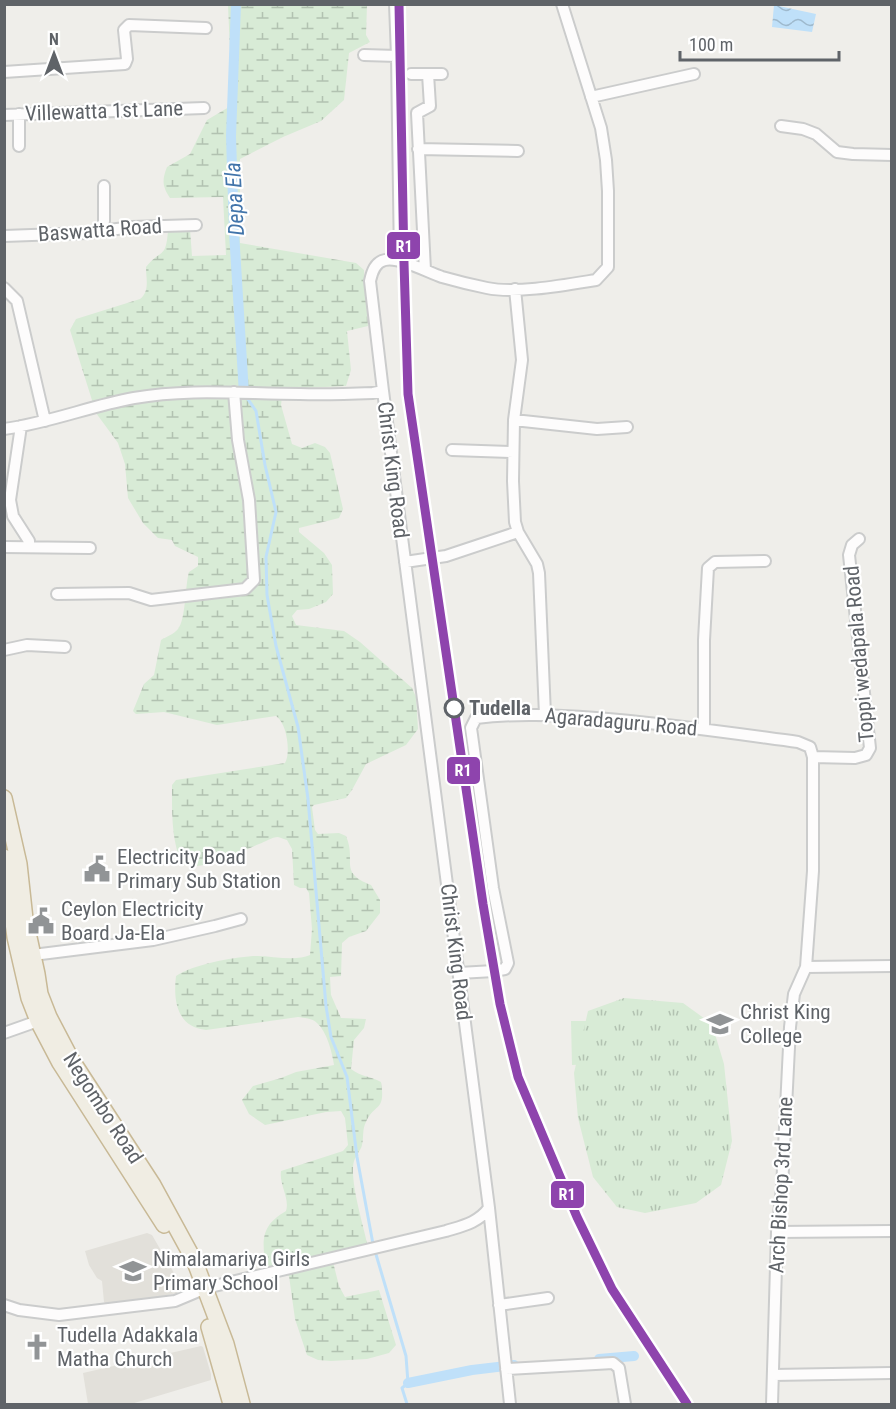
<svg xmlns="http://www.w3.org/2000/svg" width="896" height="1409" font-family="'Roboto Condensed',sans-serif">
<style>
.education{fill:#e2e0da}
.grass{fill:#d8ebd6}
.wetland{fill:url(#wetland-marsh)}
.park{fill:url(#park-tufts)}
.water{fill:url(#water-waves)}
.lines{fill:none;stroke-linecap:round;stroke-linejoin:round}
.stream{stroke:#bfe0f9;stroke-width:3}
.canal{stroke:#bfe0f9;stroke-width:10}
.minor-casing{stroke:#cbcccc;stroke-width:14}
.highway-casing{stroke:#c8b996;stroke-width:18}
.minor{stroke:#fdfcfc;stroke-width:10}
.highway{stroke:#f0ede3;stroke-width:15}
.rail-1-casing{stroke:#fff;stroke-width:14}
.rail-1{stroke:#8e44ad;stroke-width:9}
.stop-dot{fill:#fff;stroke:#5f6368;stroke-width:3}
.labels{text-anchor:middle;stroke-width:4.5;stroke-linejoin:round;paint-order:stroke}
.street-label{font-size:21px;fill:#5f6368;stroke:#fff}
.stop-label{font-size:21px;font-weight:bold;fill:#5f6368;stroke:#fff;text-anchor:start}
.poi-label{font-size:21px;fill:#5f6368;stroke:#fff;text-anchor:start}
.water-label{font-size:22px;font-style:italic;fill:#4174aa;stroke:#fff}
.line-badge{stroke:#fff;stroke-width:2}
.badge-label{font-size:16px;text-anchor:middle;font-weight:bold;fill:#fff}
</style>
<defs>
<pattern id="wetland-marsh" width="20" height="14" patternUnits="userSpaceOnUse" patternTransform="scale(1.5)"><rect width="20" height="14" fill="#d8ebd6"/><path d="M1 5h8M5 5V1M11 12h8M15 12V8" fill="none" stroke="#b2c2b1"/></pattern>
<pattern id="park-tufts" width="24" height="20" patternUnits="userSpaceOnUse" patternTransform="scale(1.5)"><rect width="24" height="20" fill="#d8ebd6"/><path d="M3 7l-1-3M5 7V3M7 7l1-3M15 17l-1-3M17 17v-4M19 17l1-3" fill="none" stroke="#b2c2b1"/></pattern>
<pattern id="water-waves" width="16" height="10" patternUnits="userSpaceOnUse" patternTransform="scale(1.5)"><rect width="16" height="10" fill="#bfe0f9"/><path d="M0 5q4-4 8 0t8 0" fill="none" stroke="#9eb9cd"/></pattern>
</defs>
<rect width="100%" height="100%" fill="#efeeea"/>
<path class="education" d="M 147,1233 L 152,1235 L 178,1280 L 182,1292 L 109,1307 L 104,1302 L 102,1281 L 97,1278 L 89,1265 L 85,1251 Z
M 201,1346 L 203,1347 L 211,1374 L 211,1380 L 131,1404 L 88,1404 L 83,1373 Z"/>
<path class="grass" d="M 571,1021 L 594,1021 L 595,1064 L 572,1065 Z"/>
<path class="wetland" d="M 228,5 L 367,5 L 366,35 L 370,42 L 349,53 L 344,100 L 321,121 L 283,137 L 240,159 L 240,243 L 356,263 L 364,270 L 368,326 L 347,331 L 351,370 L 346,386 L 283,389 L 281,405 L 292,444 L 302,448 L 315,443 L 325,447 L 330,453 L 343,509 L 339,518 L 299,528 L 299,532 L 324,553 L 332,565 L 333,594 L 326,602 L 309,609 L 297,610 L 292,616 L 296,625 L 344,631 L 360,642 L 412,688 L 416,697 L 418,729 L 406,745 L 366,764 L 352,790 L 346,798 L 314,805 L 312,807 L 315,830 L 318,834 L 339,833 L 346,836 C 357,862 338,872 371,885 L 380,900 L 380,913 L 366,931 L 349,937 L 342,943 L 341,976 L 330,977 L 331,995 L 341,1018 L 366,1019 L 364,1028 L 354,1040 L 351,1069 C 361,1077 370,1076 381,1082 C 386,1112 374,1103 366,1122 C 362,1129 364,1137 362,1145 C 361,1150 356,1155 354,1161 C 349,1179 363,1224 367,1243 L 360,1247 L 331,1254 L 339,1286 L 345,1297 L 379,1290 L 396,1345 L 389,1353 L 367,1359 L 331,1361 L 318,1360 L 307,1355 L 295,1319 L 289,1276 L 266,1267 C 262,1241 260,1226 286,1211 C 290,1198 279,1185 281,1171 L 343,1151 L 348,1145 L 345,1118 L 341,1111 L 326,1112 L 265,1125 L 249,1114 L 242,1100 L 253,1086 L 281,1078 L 296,1072 L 334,1065 C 332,1052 327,1032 317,1023 C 312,1018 304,1018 298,1017 L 206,1030 C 177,1027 173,1001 176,976 C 195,964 230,958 253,956 C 270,955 294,962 310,955 L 312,929 L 309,893 L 306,888 L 300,888 L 294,885 L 292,849 L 287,840 C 286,840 279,837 278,837 C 272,837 265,842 259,844 C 240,852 201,873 182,864 C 171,840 172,811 172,785 L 176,780 L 285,763 C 291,753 287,723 276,716 L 217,725 L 164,712 L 136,714 L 133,711 L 144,684 L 154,675 L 161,640 C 166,637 174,634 178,629 C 186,619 185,585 189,572 L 198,566 L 198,557 L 175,546 L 172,540 L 158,538 L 143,523 L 128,498 L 125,464 L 118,443 L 96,413 L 70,330 L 76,319 L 140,299 C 150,291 146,279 146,267 C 161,248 166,260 168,230 L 190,229 L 192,256 L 226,255 L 223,197 L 170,198 C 162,186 162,180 167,167 L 190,154 L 207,120 L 229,107 L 230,51 Z"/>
<path class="park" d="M 624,998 L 683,1003 L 712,1024 L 724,1064 L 732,1141 L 721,1185 L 696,1203 L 645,1213 L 617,1207 L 593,1177 L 578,1118 L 574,1073 L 588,1011 Z"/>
<path class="water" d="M 774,5 L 816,14 L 812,32 L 772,27 Z"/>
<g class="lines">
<path class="stream" d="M 245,395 L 256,411 L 265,465 L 276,512 L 266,557 L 267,595 L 276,646 L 298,727 L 308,799 L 326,1006 L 331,1037 L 347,1077 L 357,1157 L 373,1244
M 375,1251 L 406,1356 L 408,1383 L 402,1388 L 407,1404"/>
<path class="canal" d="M 236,4 L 231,136 L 234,232 L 244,394
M 599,1359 L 634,1356
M 408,1383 L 472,1370 L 514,1365"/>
<g class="minor-casing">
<path id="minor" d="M 395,4 L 397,56
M 364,55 L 397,56 L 400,261
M 4,72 L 125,64 L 127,59 L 124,30 L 129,25 L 206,28
M 411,74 L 442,74
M 591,97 L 694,74
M 19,114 L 19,146
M 4,115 L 204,108
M 781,126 L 803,129 L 816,134 L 837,152 L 853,154 L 892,155
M 418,149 L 518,151
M 102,231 L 104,221 L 104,186
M 4,236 L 87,233 L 132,227 L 196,225
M 425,270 L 417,113 L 430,106 L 428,74
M 4,288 L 17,301 L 45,421
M 515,289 L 522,360 L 514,420 L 513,481 L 515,522 L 518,532 L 537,564 L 539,573 L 545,715
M 514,420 L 597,429 L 627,427
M 21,426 L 10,500 L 13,516 L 29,541 L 29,546
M 4,429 C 49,423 90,406 134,398 C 189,388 244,394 300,394 C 324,395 349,394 373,393 L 383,391 L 370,281 C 372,272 375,262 385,260 C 401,257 427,272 442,277 C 456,281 472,285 487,288 C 516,294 565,285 596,280 L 608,267 L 608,191 L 606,160 L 601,128 L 562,4
M 452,450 L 513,452
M 4,547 L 90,548
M 405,562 L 446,556 L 518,532
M 57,594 L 129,593 L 151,600 L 245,589 L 254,580 L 249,500 L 238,440 L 234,392
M 4,650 L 27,645 L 65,647
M 704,729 L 704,640 L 708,568 L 715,562 L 765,561
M 813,757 L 855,758 L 866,755 L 870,748 L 849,555 L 852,545 L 859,539
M 33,955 L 153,940 L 215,926 L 241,919
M 806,967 L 892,966
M 459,973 L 494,971 L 505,969 L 508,963 L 493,888 L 471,728 L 476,718 C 516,713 556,715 596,718 C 664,723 731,733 798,742 L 810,747 L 813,757 L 813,871 L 806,967 L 794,994 L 790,1027 L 782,1188 L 777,1232 L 772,1404
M 4,1033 L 38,1021
M 489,1208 L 510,1404
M 777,1232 L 892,1231
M 4,1305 L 19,1310 L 59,1315 L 175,1301 L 206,1288 L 446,1231 C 462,1226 478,1223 489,1208 L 383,391
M 499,1305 L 548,1298
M 506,1369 L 613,1363 L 619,1368 L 625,1404
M 773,1375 L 891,1373"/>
</g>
<g class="highway-casing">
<path id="highway" d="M 4,798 L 19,864 L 25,919 L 37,974 L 40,994 L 49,1017 L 71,1059 L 153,1185 L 195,1262 L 226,1344 L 242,1404
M 4,857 L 15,937 L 29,998 L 38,1021 L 60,1063 L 164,1225
M 209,1327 L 231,1404"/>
</g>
<use href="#minor" class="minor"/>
<use href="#highway" class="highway"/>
<g class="rail-1-casing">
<path id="rail-1" d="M 399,4 L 404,263 L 408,394 L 483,904 L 500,1004 L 518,1077 L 577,1217 L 612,1289 L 687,1404"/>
</g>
<use href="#rail-1" class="rail-1"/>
</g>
<defs>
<g id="civic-bare" transform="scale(2.07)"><path d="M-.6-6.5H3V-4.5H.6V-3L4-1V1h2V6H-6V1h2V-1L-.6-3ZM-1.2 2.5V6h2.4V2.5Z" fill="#919496" stroke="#fff" stroke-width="2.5" paint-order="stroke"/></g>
<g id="school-bare" transform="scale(2.07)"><path d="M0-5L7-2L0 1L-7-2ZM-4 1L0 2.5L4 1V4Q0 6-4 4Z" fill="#919496" stroke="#fff" stroke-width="2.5" paint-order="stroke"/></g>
<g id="church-bare" transform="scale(2.07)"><path d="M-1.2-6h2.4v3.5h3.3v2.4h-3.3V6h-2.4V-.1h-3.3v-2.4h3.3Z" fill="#919496" stroke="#fff" stroke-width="2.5" paint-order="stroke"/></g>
</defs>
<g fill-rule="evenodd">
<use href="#civic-bare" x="97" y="869"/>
<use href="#civic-bare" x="41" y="921"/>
<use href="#school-bare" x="720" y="1024"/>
<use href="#school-bare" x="133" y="1271"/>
<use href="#church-bare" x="37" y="1347"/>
</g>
<circle class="stop-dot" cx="454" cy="708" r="9"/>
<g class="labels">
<g class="street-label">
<text transform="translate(104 111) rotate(-2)" y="7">Villewatta 1st Lane</text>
<text transform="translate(100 230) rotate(-4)" y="7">Baswatta Road</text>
<text transform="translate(393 470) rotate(83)" y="7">Christ King Road</text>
<text transform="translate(859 654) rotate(-95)" y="7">Toppi wedapala Road</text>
<text transform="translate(621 722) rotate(5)" y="7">Agaradaguru Road</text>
<text transform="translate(456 952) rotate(83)" y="7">Christ King Road</text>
<text transform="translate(103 1108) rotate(57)" y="7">Negombo Road</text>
<text transform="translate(781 1185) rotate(-87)" y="7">Arch Bishop 3rd Lane</text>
</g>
<g class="stop-label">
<text x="469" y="715">Tudella</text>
</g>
<g class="poi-label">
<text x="117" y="864">Electricity Boad<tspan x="117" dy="24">Primary Sub Station</tspan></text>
<text x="61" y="916">Ceylon Electricity<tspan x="61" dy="24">Board Ja-Ela</tspan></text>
<text x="740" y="1019">Christ King<tspan x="740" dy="24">College</tspan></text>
<text x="153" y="1266">Nimalamariya Girls<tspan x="153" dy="24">Primary School</tspan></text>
<text x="57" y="1342">Tudella Adakkala<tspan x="57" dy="24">Matha Church</tspan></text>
</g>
<g class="water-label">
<text transform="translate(234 199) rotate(-93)" y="8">Depa Ela</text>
</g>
</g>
<g class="line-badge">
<rect x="386" y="231" width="35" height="29" rx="6" fill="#8e44ad"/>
<rect x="446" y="756" width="35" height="29" rx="6" fill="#8e44ad"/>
<rect x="550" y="1180" width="35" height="29" rx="6" fill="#8e44ad"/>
</g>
<g class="badge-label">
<text x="404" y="252">R1</text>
<text x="463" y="776">R1</text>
<text x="567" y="1200">R1</text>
</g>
<rect width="896" height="1409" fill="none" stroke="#5f6368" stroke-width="12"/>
<g transform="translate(54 54)" stroke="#ffffff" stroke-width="4.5" paint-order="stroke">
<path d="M0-4.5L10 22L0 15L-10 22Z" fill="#5f6368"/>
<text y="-9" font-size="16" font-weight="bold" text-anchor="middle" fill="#5f6368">N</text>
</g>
<path d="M680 51v9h159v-9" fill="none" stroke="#5f6368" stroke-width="3"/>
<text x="689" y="51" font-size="18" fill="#5f6368" stroke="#ffffff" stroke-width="4.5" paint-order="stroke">100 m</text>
</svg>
